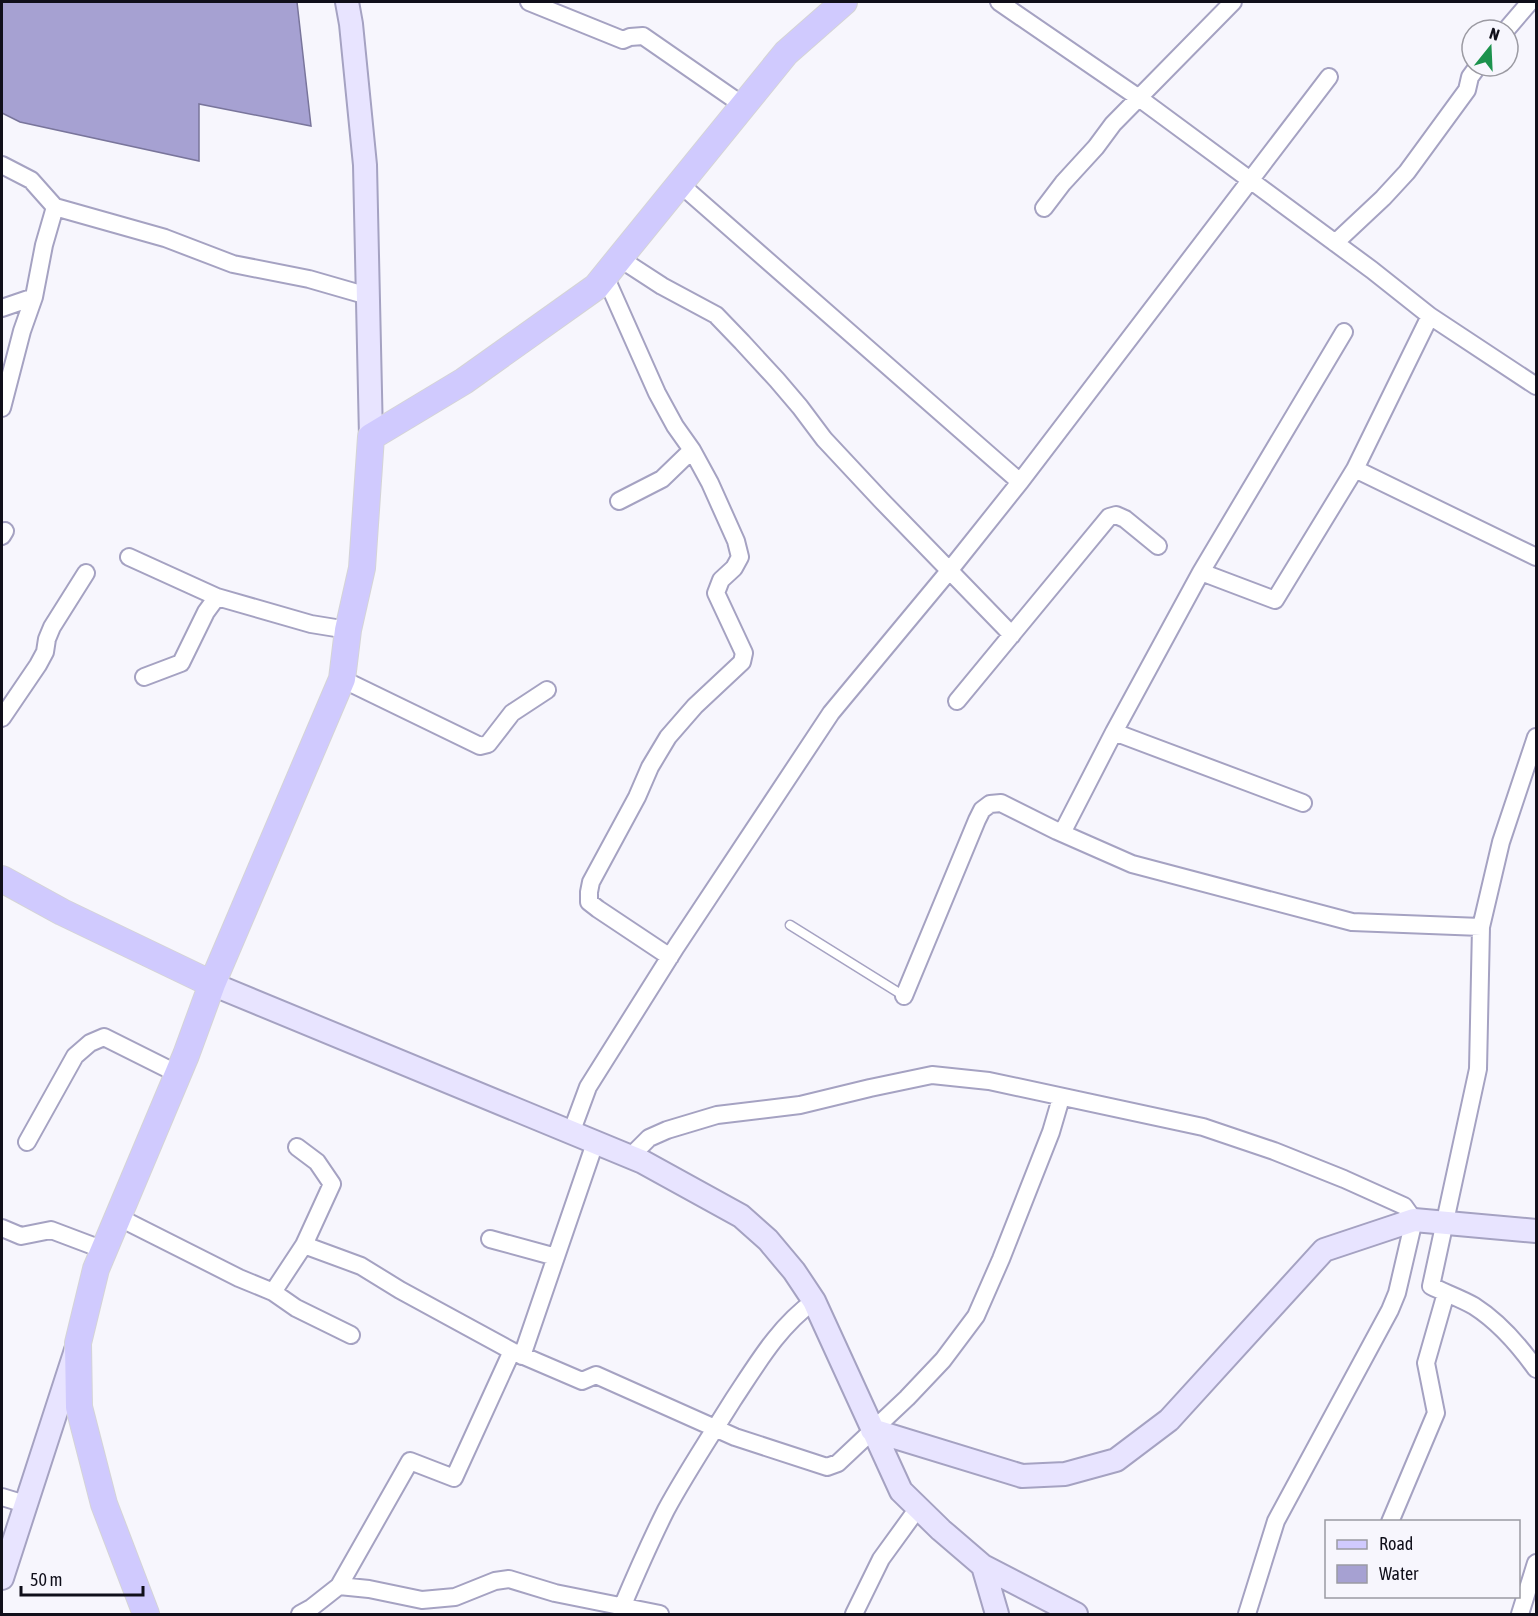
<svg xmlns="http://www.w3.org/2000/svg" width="1538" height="1616" font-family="'Asap Condensed',sans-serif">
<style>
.water{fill:#a6a1d2;stroke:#79759b;stroke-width:1.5}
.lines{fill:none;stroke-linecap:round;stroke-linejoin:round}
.lane-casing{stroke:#a5a2c2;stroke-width:11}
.street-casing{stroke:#a5a2c2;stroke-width:20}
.secondary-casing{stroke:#a5a2c2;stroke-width:26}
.primary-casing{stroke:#d4d4d6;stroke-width:28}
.lane{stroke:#fff;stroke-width:8}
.street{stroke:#fff;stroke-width:16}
.secondary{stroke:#e8e4ff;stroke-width:22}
.primary{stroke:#d0cafe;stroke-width:26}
</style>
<rect width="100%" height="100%" fill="#f7f6fd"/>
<path class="water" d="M 2,2 L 297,2 L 311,126 L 199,104 L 199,161 L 20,122 L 2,113 Z"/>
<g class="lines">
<g class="lane-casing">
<path id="lane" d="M 790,925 L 904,996"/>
</g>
<g class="street-casing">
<path id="street" d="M 529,2 L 623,40 L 630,37 L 643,36 L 744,106
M 999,2 L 1139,98 L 1372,270 L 1430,316 L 1536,386
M 1506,30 L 1530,2
M 2,165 L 31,180 L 55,207 L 165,238 L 233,264 L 309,279 L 368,296
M 680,184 L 1020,482
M 1044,208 L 1063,183 L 1096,147 L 1113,124 L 1233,2
M 1335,243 L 1383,198 L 1407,172 L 1467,90 L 1470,77 L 1478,66
M 619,258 L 662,286 L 716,315 L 742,342 L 777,380 L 800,407 L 824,439 L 881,500 L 1012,635
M 605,276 L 657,393 L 675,426 L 692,450 L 710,483 L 736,541 L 740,557 L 734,568 L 721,580 L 716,593 L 744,653 L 742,662 L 695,706 L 668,737 L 650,767 L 637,797 L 591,882 L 589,892 L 589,902 L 598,909 L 670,957
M 2,308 L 34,297
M 1430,316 L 1355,469 L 1536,557
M 2,408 L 22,331 L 34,297 L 44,245 L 55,207
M 619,501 L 662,479 L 692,450
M 2,536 L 5,531
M 129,557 L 217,597
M 1201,572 L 1275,600 L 1355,469
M 144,677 L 181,663 L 206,612 L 217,597 L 311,624 L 348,630
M 342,679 L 480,746 L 488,744 L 512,713 L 547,690
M 957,701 L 1109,517 L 1116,515 L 1125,519 L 1158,546
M 2,718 L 38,665 L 45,652 L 47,639 L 52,627 L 86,573
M 1114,732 L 1303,803
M 1536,737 L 1501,842 L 1481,927 L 1478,1069 L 1431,1286 C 1445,1293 1460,1298 1474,1306 C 1499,1322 1519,1345 1536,1369
M 1062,833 L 1114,732 L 1201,572 L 1344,332
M 904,996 L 977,820 L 982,810 L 990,804 L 1001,803 L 1057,831 L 1132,864 L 1352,922 L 1481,927
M 571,1133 L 588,1087 L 676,947 L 831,713 L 949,571 L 1020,482 L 1329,77
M 27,1142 L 75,1056 L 90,1043 L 104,1037 L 178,1074
M 630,1157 L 649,1138 L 667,1130 L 717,1115 L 800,1105 L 870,1088 L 932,1075 L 989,1081 L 1203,1127 L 1274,1151 L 1344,1179 L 1404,1206 L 1414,1220 L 1397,1293 L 1390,1310 L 1276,1521 L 1247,1614
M 118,1217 L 239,1278 L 273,1292 L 296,1308 L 351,1335
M 2,1228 L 21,1236 L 51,1230 L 104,1250
M 490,1239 L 556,1257
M 304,1245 L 361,1266 L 400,1290 L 512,1351 L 582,1381 L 596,1375 L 735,1437 L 827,1467 L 838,1463 L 907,1398 L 943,1360 L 976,1316 L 1001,1259 L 1051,1132 L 1061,1098
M 273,1292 L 304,1245 L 332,1184 L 317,1162 L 297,1147
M 522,1356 L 595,1143
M 2,1497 L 25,1504
M 1390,1522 L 1436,1413 L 1426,1363 L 1446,1293
M 339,1586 L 410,1461 L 454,1478 L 512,1351
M 622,1607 C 636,1574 650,1542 666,1510 C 686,1473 710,1437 733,1400 C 757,1364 778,1327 814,1301
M 300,1614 L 311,1608 L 339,1586 L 369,1589 L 422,1600 L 455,1597 L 495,1581 L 509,1579 L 555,1593 L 660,1614
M 854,1614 L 881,1559 L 918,1508
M 1520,1614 L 1536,1563"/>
</g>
<g class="secondary-casing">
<path id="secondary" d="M 347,2 L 351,24 L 365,165 L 371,437
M 212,984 L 643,1162 L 741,1216 L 768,1240 L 794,1271 L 814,1301 L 901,1491 L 941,1530 L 983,1566 L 1076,1614
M 872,1430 L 1022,1476 L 1065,1474 L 1116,1460 L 1169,1420 L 1324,1250 L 1414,1220 L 1536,1231
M 983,1566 L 997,1614
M 2,1578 L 76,1350"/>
</g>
<g class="primary-casing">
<path id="primary" d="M 2,879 L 62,912 L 212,984
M 146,1614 L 104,1504 L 79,1407 L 78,1343 L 96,1269 L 186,1055 L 212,984 L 342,679 L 348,630 L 362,568 L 371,437 L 464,381 L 596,287 L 786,53 L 844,2"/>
</g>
<use href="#lane" class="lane"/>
<use href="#street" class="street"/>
<use href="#secondary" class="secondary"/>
<use href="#primary" class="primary"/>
</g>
<rect width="1538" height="1616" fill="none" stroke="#100f1a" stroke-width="6"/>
<rect x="1325" y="1520" width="195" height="78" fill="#f7f6fd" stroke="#9b9aa2" stroke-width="1.5"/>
<rect x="1337" y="1540" width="30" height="9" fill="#d0cafe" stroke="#9b9aa2" stroke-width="1.5"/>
<text x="1379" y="1550" font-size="18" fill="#100f1a">Road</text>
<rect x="1337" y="1565" width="30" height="18" fill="#a6a1d2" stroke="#9b9aa2" stroke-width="1.5"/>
<text x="1379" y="1580" font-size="18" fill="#100f1a">Water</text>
<g transform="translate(1490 48) rotate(18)"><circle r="28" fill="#f7f6fd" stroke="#9b9aa2" stroke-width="1.5"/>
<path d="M0-4.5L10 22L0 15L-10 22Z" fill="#1c924d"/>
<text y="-9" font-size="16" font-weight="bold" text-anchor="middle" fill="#100f1a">N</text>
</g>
<path d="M21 1586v9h122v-9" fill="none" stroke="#100f1a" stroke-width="3"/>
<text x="30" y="1586" font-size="18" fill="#100f1a" stroke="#f7f6fd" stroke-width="4.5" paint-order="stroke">50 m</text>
</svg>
